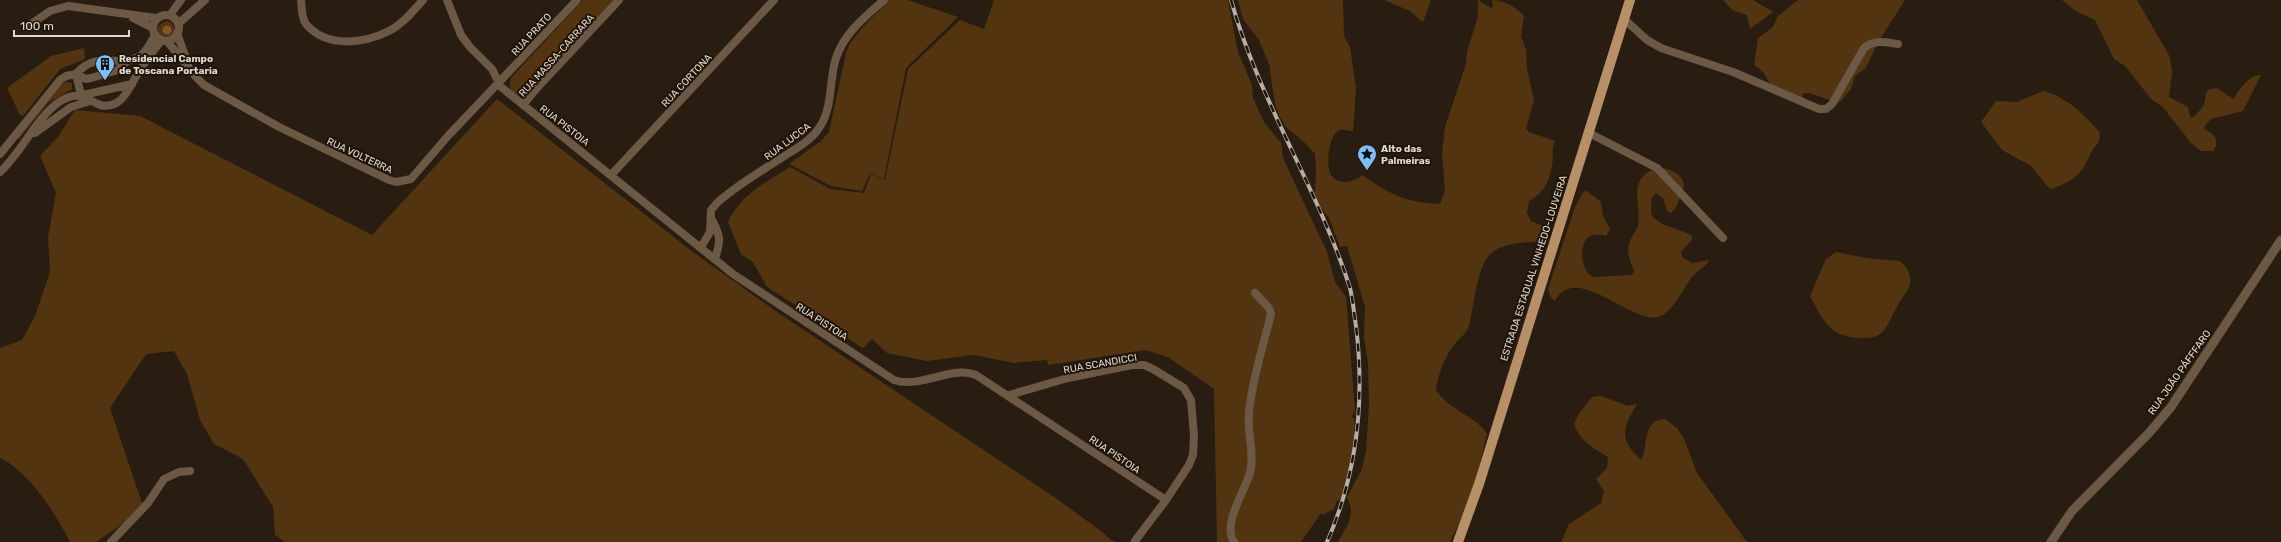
<svg xmlns="http://www.w3.org/2000/svg" width="2281" height="542" font-family="Rubik,sans-serif">
<style>
.green{fill:#533410}
.water{fill:#825726}
.lines{fill:none;stroke-linecap:round;stroke-linejoin:round}
.minor{stroke:#6b5845;stroke-width:8}
.tertiary{stroke:#6b5845;stroke-width:9}
.primary{stroke:#b79068;stroke-width:10}
.rail-casing{stroke:#b7aea5;stroke-width:4}
.rail{stroke:#1f1408;stroke-width:2.5;stroke-dasharray:8;stroke-linecap:butt}
.labels{text-anchor:middle;stroke-width:4;stroke-linejoin:round;paint-order:stroke}
.street-label{font-size:10px;fill:#e1d9d1;stroke:#1f1408}
.poi-label{font-size:10px;font-weight:bold;fill:#e1d9d1;stroke:#1f1408;text-anchor:start}
</style>
<rect width="100%" height="100%" fill="#291d11"/>
<path class="green" d="M 583,0 L 615,0 L 527,95 C 515,99 507,90 511,78 Z
M 889,0 L 907,0 L 958,17 L 906,68 L 884,179 L 870,173 L 862,191 L 831,186 L 789,164 L 821,141 L 829,132 L 846,53 L 850,43 L 863,27 Z
M 994,0 L 1228,0 L 1238,52 L 1252,85 L 1253,98 L 1264,122 L 1281,143 L 1283,158 L 1327,252 L 1335,282 L 1346,297 L 1355,411 L 1351,417 L 1354,418 C 1356,436 1352,480 1343,496 C 1341,498 1338,500 1336,502 L 1334,509 L 1322,515 L 1321,513 L 1301,542 L 1217,542 L 1214,389 L 1168,357 L 1145,350 L 1048,365 L 1047,360 L 1014,363 L 974,355 L 927,361 L 887,353 L 872,339 L 863,348 L 767,287 L 753,262 L 741,254 L 728,222 C 741,194 765,183 790,167 L 830,189 L 864,193 L 871,174 L 885,180 L 908,69 L 960,20 L 984,29 Z
M 1238,0 L 1343,0 L 1344,36 L 1350,47 L 1356,88 L 1353,131 C 1349,131 1344,129 1340,130 C 1329,133 1326,164 1330,173 C 1335,186 1354,183 1362,175 C 1392,195 1403,202 1440,204 L 1445,191 L 1442,153 L 1445,127 L 1466,64 L 1467,52 L 1478,16 L 1478,0 L 1493,9 L 1492,0 C 1503,0 1518,8 1524,16 L 1521,36 L 1526,50 L 1527,69 L 1534,100 L 1526,129 L 1529,132 L 1555,141 C 1551,149 1554,156 1552,166 C 1549,182 1543,194 1529,201 L 1527,213 L 1531,221 L 1548,228 L 1549,240 L 1548,241 C 1489,243 1483,248 1473,306 C 1471,314 1471,324 1466,332 C 1464,335 1460,338 1457,341 C 1446,354 1438,373 1436,390 C 1451,412 1475,415 1487,434 L 1470,501 L 1450,542 L 1338,542 C 1346,527 1357,515 1347,497 L 1362,469 L 1366,451 L 1369,405 L 1368,362 L 1364,338 L 1365,307 L 1347,246 L 1340,247 L 1329,218 L 1311,195 L 1315,191 L 1316,168 L 1315,154 L 1306,144 L 1285,126 L 1279,115 L 1275,104 L 1269,64 L 1259,40 L 1243,19 Z
M 1384,0 L 1431,0 L 1423,22 L 1410,11 Z
M 1723,0 L 1753,0 L 1773,12 L 1750,29 L 1747,15 L 1732,10 Z
M 1798,0 L 1905,0 L 1877,44 L 1866,68 L 1855,76 L 1851,89 L 1839,103 L 1809,93 L 1804,93 L 1802,97 C 1794,98 1779,92 1773,87 C 1765,79 1768,73 1754,65 L 1758,38 L 1773,27 L 1778,16 Z
M 2062,0 L 2137,0 L 2170,57 L 2172,72 L 2169,97 L 2188,107 L 2190,116 L 2192,118 C 2196,114 2201,110 2203,106 C 2209,96 2200,90 2217,88 L 2233,99 C 2239,91 2249,74 2261,75 L 2243,111 L 2211,119 L 2205,125 L 2204,129 C 2214,134 2221,141 2213,151 L 2201,151 L 2191,143 L 2162,106 L 2152,100 L 2125,66 L 2114,59 L 2095,20 L 2074,10 Z
M 166,21 L 171,22 L 175,30 L 173,35 L 168,38 L 162,37 L 158,32 L 158,26 Z
M 84,48 L 85,59 L 60,69 L 23,116 L 20,115 L 7,88 L 51,56 Z
M 66,82 L 72,83 L 72,89 L 48,103 L 19,139 L 17,139 L 60,85 Z
M 2043,91 C 2067,97 2085,115 2100,133 L 2099,142 C 2092,149 2091,154 2086,163 C 2079,178 2066,184 2051,189 L 2047,186 L 2031,166 L 2002,150 L 1981,122 L 1996,101 L 2017,102 Z
M 497,99 L 693,252 L 777,312 L 1057,499 L 1101,531 L 1111,540 L 1116,542 L 285,542 L 275,535 L 273,507 L 243,459 L 214,444 L 200,420 L 187,374 L 174,351 L 146,354 L 110,408 L 144,509 L 96,542 L 70,542 C 56,514 29,471 0,458 L 0,348 L 22,340 L 35,316 L 50,272 L 48,237 L 56,193 L 40,156 L 58,137 L 75,110 L 140,116 L 372,235 Z
M 1659,167 C 1679,171 1691,180 1679,200 C 1677,205 1675,210 1671,213 L 1667,211 L 1663,198 L 1656,193 L 1651,199 C 1652,204 1651,208 1651,212 C 1652,225 1683,229 1692,236 L 1692,240 L 1681,252 L 1682,257 L 1692,263 L 1709,260 C 1705,268 1699,269 1694,275 C 1683,287 1677,307 1661,316 C 1636,329 1576,260 1555,301 L 1551,298 L 1548,289 L 1575,207 L 1583,192 L 1587,191 L 1601,202 L 1603,216 L 1610,229 L 1606,236 C 1602,235 1597,234 1593,235 C 1578,238 1579,270 1593,277 L 1632,275 L 1634,271 C 1631,262 1625,252 1630,241 C 1632,235 1637,231 1638,225 C 1642,201 1625,179 1659,167 Z
M 1836,252 L 1866,258 L 1899,261 C 1904,264 1910,271 1910,278 C 1912,288 1902,297 1898,305 C 1893,313 1890,322 1885,329 C 1879,337 1872,338 1863,338 C 1830,338 1824,322 1810,296 L 1826,259 Z
M 1601,396 L 1628,406 L 1637,404 C 1622,429 1619,440 1641,460 C 1649,447 1641,420 1665,419 L 1677,428 L 1684,439 L 1697,473 L 1747,542 L 1561,542 L 1569,524 L 1601,503 L 1604,491 L 1596,479 L 1607,468 L 1608,457 C 1593,448 1580,441 1574,424 L 1578,415 L 1592,397 Z"/>
<path class="water" d="M162.5 30a4.5 4.5 0 1 1 9 0a4.5 4.5 0 1 1-9 0Z"/>
<g class="lines">
<path class="minor" d="M 301,0 C 302,8 301,17 306,24 C 326,48 363,44 389,31 C 403,24 412,12 423,0
M 447,0 L 461,35 L 470,47 L 492,69 L 501,87 L 733,274 L 894,380 C 921,389 952,365 976,375 L 1166,500
M 170,15 L 181,0
M153 28a13 13 0 1 1 26 0a13 13 0 1 1-26 0Z
M 133,18 L 153,28
M 1624,19 L 1647,40 L 1661,48 L 1733,72 L 1819,109 L 1826,109 L 1832,104 L 1864,48 C 1875,39 1885,42 1898,44
M 31,24 L 50,11 L 68,6 L 156,18
M 178,24 L 205,0
M 177,33 L 188,64
M 167,41 L 196,77 L 204,85 L 279,127 L 389,180 L 396,182 L 411,179 L 447,137 L 577,0
M 76,74 L 86,79 L 91,78 L 118,70 L 127,61
M 76,74 L 81,95
M 83,95 L 132,84
M 523,105 L 537,88 L 619,0
M 35,133 L 71,107 L 90,101
M 1589,133 L 1657,168 L 1723,238
M 0,154 L 60,80 L 66,76 L 76,74 C 98,49 119,69 140,56 C 147,51 151,42 155,35
M 0,172 C 23,151 35,119 59,102 C 89,82 92,117 118,102 C 127,96 131,84 137,75 C 144,62 153,51 162,40
M 612,174 L 774,0
M 711,218 C 721,236 721,240 715,259
M 701,247 L 710,232 L 711,210 L 717,203 C 738,184 765,169 789,153 C 800,146 812,139 819,128 C 833,109 829,79 836,58 C 844,33 866,16 884,0
M 1009,395 L 1068,378 L 1132,365 L 1144,365 L 1153,369 L 1184,388 L 1191,400 L 1194,436 L 1193,455 L 1189,465 L 1166,500 L 1135,541
M 111,542 L 148,503 L 164,479 L 179,472 L 190,471
M 1234,542 C 1222,524 1244,493 1250,473 C 1255,454 1247,433 1249,413 C 1251,384 1264,343 1271,314 L 1269,308 L 1255,293"/>
<path class="tertiary" d="M 2051,542 L 2072,511 L 2149,433 L 2171,407 L 2281,240"/>
<path class="primary" d="M 1458,542 L 1479,484 L 1630,0"/>
<g class="rail-casing">
<path id="rail" d="M 1231,0 C 1259,101 1318,188 1350,288 C 1353,300 1354,314 1356,326 C 1365,400 1357,474 1327,542"/>
</g>
<use href="#rail" class="rail"/>
</g>
<defs>
<g id="building-pin" transform="scale(1)"><path d="M0 17L-7.5 6A9.5 9.5 0 1 1 7.5 6Z" fill="#7dbef9" stroke="#1f1408"/><path d="M-4-6H4V6H1V3H-1V6H-4ZM-2.5-4.3h1.7v1.8h-1.7ZM.8-4.3h1.7v1.8H.8ZM-2.5-1h1.7V.8h-1.7ZM.8-1h1.7V.8H.8Z" fill="#111"/></g>
<g id="sight-pin" transform="scale(1)"><path d="M0 17L-7.5 6A9.5 9.5 0 1 1 7.5 6Z" fill="#7dbef9" stroke="#1f1408"/><path d="M0-6L1.8-2.2L6-1.7L2.9 1.2L3.7 5.4L0 3.3L-3.7 5.4L-2.9 1.2L-6-1.7L-1.8-2.2Z" fill="#111"/></g>
</defs>
<g fill-rule="evenodd">
<use href="#building-pin" x="105" y="64"/>
<use href="#sight-pin" x="1367" y="154"/>
</g>
<g class="labels">
<g class="street-label">
<text transform="translate(531 34) rotate(-47)" y="4">RUA PRATO</text>
<text transform="translate(556 55) rotate(-48)" y="4">RUA MASSA-CARRARA</text>
<text transform="translate(686 80) rotate(-47)" y="4">RUA CORTONA</text>
<text transform="translate(565 125) rotate(38)" y="4">RUA PISTOIA</text>
<text transform="translate(787 141) rotate(-37)" y="4">RUA LUCCA</text>
<text transform="translate(360 155) rotate(25)" y="4">RUA VOLTERRA</text>
<text transform="translate(1533 268) rotate(-72)" y="4">ESTRADA ESTADUAL VINHEDO-LOUVEIRA</text>
<text transform="translate(822 321) rotate(33)" y="4">RUA PISTOIA</text>
<text transform="translate(1100 363) rotate(-10)" y="4">RUA SCANDICCI</text>
<text transform="translate(2179 372) rotate(-55)" y="4">RUA JOÃO PÁFFFARO</text>
<text transform="translate(1115 454) rotate(34)" y="4">RUA PISTOIA</text>
</g>
<g class="poi-label">
<text x="119" y="62">Residencial Campo<tspan x="119" dy="12">de Toscana Portaria</tspan></text>
<text x="1381" y="152">Alto das<tspan x="1381" dy="12">Palmeiras</tspan></text>
</g>
</g>
<path d="M14 30v6h115v-6" fill="none" stroke="#e1d9d1" stroke-width="2"/>
<text x="20" y="30" font-size="12" fill="#e1d9d1" stroke="#1f1408" stroke-width="3" paint-order="stroke">100 m</text>
</svg>
